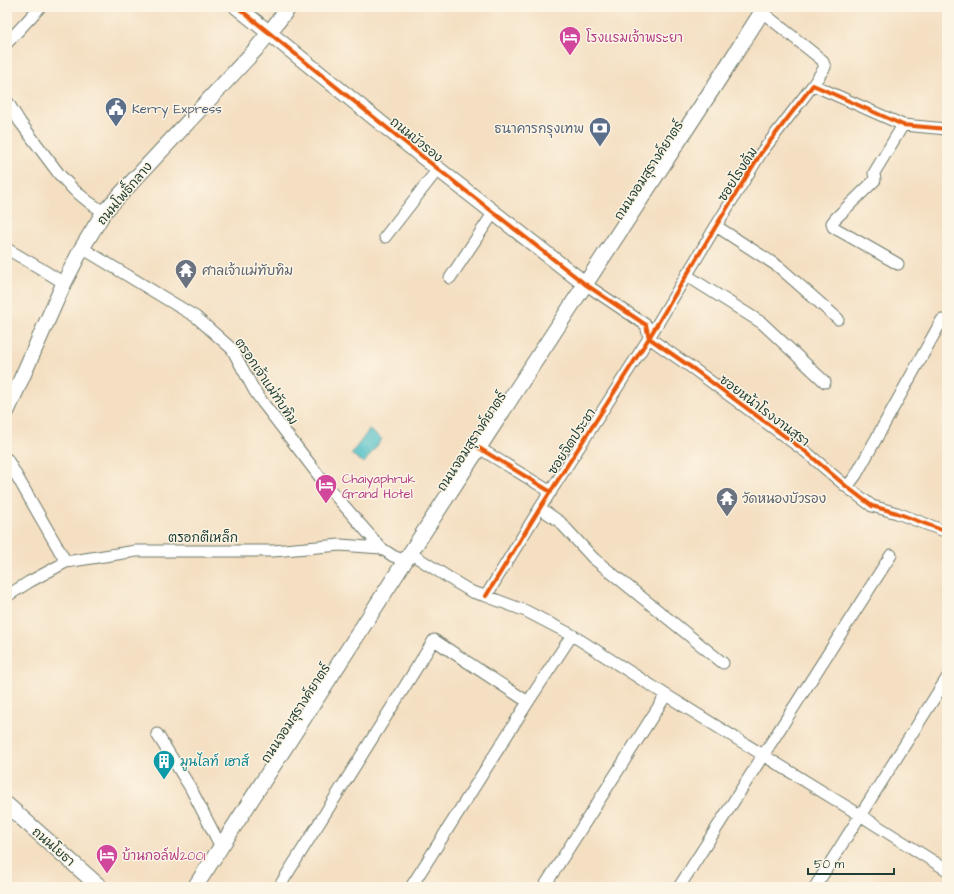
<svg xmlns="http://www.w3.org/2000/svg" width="954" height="894" font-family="'Architects Daughter','Playpen Sans Thai',sans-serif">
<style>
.water{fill:#51bfc8;stroke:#387e7e}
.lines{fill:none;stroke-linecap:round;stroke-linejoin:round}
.street-casing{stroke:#6a7666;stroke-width:13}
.secondary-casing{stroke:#6a7666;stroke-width:17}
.street{stroke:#fff;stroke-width:11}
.secondary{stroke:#fff;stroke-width:15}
.cycleway-casing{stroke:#fcf5e5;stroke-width:6}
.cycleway{stroke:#e8590c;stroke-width:4}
.labels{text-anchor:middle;stroke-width:3;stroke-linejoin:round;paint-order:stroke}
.hotel-label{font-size:13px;fill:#b23c85;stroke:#fcf5e5;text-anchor:start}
.service-label{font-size:13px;fill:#4e5e75;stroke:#fcf5e5;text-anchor:start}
.street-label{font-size:13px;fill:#1f3d34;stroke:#fcf5e5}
.worship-label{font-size:13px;fill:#5b616d;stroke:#fcf5e5;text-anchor:start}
.culture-label{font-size:13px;fill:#0d838f;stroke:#fcf5e5;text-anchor:start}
</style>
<rect width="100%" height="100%" fill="#fcf5e5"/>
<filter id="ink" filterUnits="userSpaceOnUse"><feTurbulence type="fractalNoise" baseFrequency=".025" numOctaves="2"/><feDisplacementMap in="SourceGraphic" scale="8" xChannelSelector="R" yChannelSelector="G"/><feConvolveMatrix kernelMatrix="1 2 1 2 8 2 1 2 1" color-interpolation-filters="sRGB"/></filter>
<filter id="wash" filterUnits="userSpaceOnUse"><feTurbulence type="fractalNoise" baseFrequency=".012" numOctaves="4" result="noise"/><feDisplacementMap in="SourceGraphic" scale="16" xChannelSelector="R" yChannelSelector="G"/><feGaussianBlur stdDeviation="0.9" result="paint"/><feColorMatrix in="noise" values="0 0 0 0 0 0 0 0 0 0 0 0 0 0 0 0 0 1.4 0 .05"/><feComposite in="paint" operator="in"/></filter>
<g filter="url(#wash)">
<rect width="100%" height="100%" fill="#f4dfc2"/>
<path class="water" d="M 369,430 L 382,439 L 364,463 L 351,454 Z"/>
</g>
<g filter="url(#ink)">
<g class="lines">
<g class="street-casing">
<path id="street" d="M 762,12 L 822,60 L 825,67 L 813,85
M 7,43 L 40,7
M 7,101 L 20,122 L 59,174 L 74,190 L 90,203 L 104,212
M 716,226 L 779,267 L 838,319
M 385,237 L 438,169
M 82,248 L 196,317 L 232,349 L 254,390 L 263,403 L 326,485 L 381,548
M 7,249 L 38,267 L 64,283
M 898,264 L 833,227 L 832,223 L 835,219 L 875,180 L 874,173 L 903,125
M 686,275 L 762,323 L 825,382
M 450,278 L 494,212
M 585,284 L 646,325 L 649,338 L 695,370 L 806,452 L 847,487 L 872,506 L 897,513 L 947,532
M 479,448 L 551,492
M 7,459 L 66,562
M 847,487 L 856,475 L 942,320
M 540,508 L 560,522 L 593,558 L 723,663
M 410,553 L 457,583 L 472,592 L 486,596 L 526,611 L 572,635 L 666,695 L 860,815 L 947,870
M 7,596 L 29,582 L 66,562 L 136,551 L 273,551 L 340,545 L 381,548 L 393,556 L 405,561
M 486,596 L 540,508 L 649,338 L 716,226 L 761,153 L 813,85 L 903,125 L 947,129
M 157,734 L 190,787 L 221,847
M 279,887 L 434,640 L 528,702
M 411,887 L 528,702 L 572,635
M 544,887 L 666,695
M 679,887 L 891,555
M 815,887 L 947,678"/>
</g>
<g class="secondary-casing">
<path id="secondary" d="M 237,7 L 438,169 L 585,284
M 7,411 L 64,283 L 82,248 L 104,212 L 256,49 L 269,33 L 289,7
M 7,805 L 100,887
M 195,887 L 405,561 L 728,65 L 765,7"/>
</g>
<use href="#street" class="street"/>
<use href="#secondary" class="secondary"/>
<g class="cycleway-casing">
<path id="cycleway" d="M 237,7 L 438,169 L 585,284 L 646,325 L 649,338 L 695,370 L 806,452 L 847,487 L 872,506 L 897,513 L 947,532
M 479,448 L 551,492
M 486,596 L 540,508 L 649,338 L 716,226 L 761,153 L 813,85 L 903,125 L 947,129"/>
</g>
<use href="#cycleway" class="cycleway"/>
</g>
</g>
<defs>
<g id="hotel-pin" transform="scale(1.15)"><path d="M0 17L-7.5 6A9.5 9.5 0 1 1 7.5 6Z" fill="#d1479c" stroke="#fcf5e5"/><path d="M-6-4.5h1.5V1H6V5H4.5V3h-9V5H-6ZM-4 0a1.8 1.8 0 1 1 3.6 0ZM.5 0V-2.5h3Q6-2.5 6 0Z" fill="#fff"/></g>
<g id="civic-pin" transform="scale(1.15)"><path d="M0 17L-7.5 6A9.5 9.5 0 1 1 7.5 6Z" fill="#5c6f8a" stroke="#fcf5e5"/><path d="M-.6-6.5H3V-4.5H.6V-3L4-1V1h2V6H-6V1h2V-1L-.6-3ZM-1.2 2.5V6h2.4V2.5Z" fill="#fff"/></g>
<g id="bank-pin" transform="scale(1.15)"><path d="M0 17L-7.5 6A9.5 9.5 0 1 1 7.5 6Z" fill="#5c6f8a" stroke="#fcf5e5"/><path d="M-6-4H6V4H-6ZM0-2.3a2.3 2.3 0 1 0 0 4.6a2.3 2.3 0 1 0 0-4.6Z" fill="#fff"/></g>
<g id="temple-pin" transform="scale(1.15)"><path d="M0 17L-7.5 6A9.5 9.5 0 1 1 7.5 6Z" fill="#6b7280" stroke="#fcf5e5"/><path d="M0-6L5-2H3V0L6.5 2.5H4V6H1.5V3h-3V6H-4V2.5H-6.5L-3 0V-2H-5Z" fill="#fff"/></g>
<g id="building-pin" transform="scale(1.15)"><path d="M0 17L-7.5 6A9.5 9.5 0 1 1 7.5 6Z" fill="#0f9aa8" stroke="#fcf5e5"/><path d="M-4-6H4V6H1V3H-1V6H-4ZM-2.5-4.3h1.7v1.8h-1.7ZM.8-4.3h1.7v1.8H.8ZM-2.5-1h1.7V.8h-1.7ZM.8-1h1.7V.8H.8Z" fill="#fff"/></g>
</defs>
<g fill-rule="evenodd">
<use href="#hotel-pin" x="570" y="37"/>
<use href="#civic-pin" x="116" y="108"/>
<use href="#bank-pin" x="600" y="128"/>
<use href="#temple-pin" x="186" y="270"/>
<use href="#hotel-pin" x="326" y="485"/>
<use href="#temple-pin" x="727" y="498"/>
<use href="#building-pin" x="164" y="761"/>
<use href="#hotel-pin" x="107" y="855"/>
</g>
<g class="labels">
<g class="hotel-label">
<text x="586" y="42">โรงแรมเจ้าพระยา</text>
<text x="342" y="483">Chaiyaphruk<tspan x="342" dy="15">Grand Hotel</tspan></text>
<text x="122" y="860">บ้านกอล์ฟ2001</text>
</g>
<g class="service-label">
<text x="132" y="113">Kerry Express</text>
<text x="584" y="133" text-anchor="end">ธนาคารกรุงเทพ</text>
</g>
<g class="street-label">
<text transform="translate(417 139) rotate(39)" y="5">ถนนบัวรอง</text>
<text transform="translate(648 170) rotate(-57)" y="5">ถนนจอมสุรางค์ยาตร์</text>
<text transform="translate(737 174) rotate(-57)" y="5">ซอยโรงต้ม</text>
<text transform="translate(124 193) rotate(-50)" y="5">ถนนโพธิ์กลาง</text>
<text transform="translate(267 381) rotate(56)" y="5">ตรอกเจ้าแม่ทับทิม</text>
<text transform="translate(765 410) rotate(37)" y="5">ซอยหน้าโรงงานสุรา</text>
<text transform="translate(471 441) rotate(-57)" y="5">ถนนจอมสุรางค์ยาตร์</text>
<text transform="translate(571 441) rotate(-57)" y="5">ซอยจิตประชา</text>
<text x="203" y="542">ตรอกตีเหล็ก</text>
<text transform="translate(295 713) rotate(-57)" y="5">ถนนจอมสุรางค์ยาตร์</text>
<text transform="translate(54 846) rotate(41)" y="5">ถนนโยธา</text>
</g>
<g class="worship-label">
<text x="202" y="275">ศาลเจ้าแม่ทับทิม</text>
<text x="742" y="503">วัดหนองบัวรอง</text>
</g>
<g class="culture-label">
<text x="180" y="766">มูนไลท์ เฮาส์</text>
</g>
</g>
<rect width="954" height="894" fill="none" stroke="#fcf5e5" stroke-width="24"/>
<path d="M808 868v6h86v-6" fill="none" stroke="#1f3d34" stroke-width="2"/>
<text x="814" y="868" font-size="12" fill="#1f3d34" stroke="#fcf5e5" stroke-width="3" paint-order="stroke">50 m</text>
</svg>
